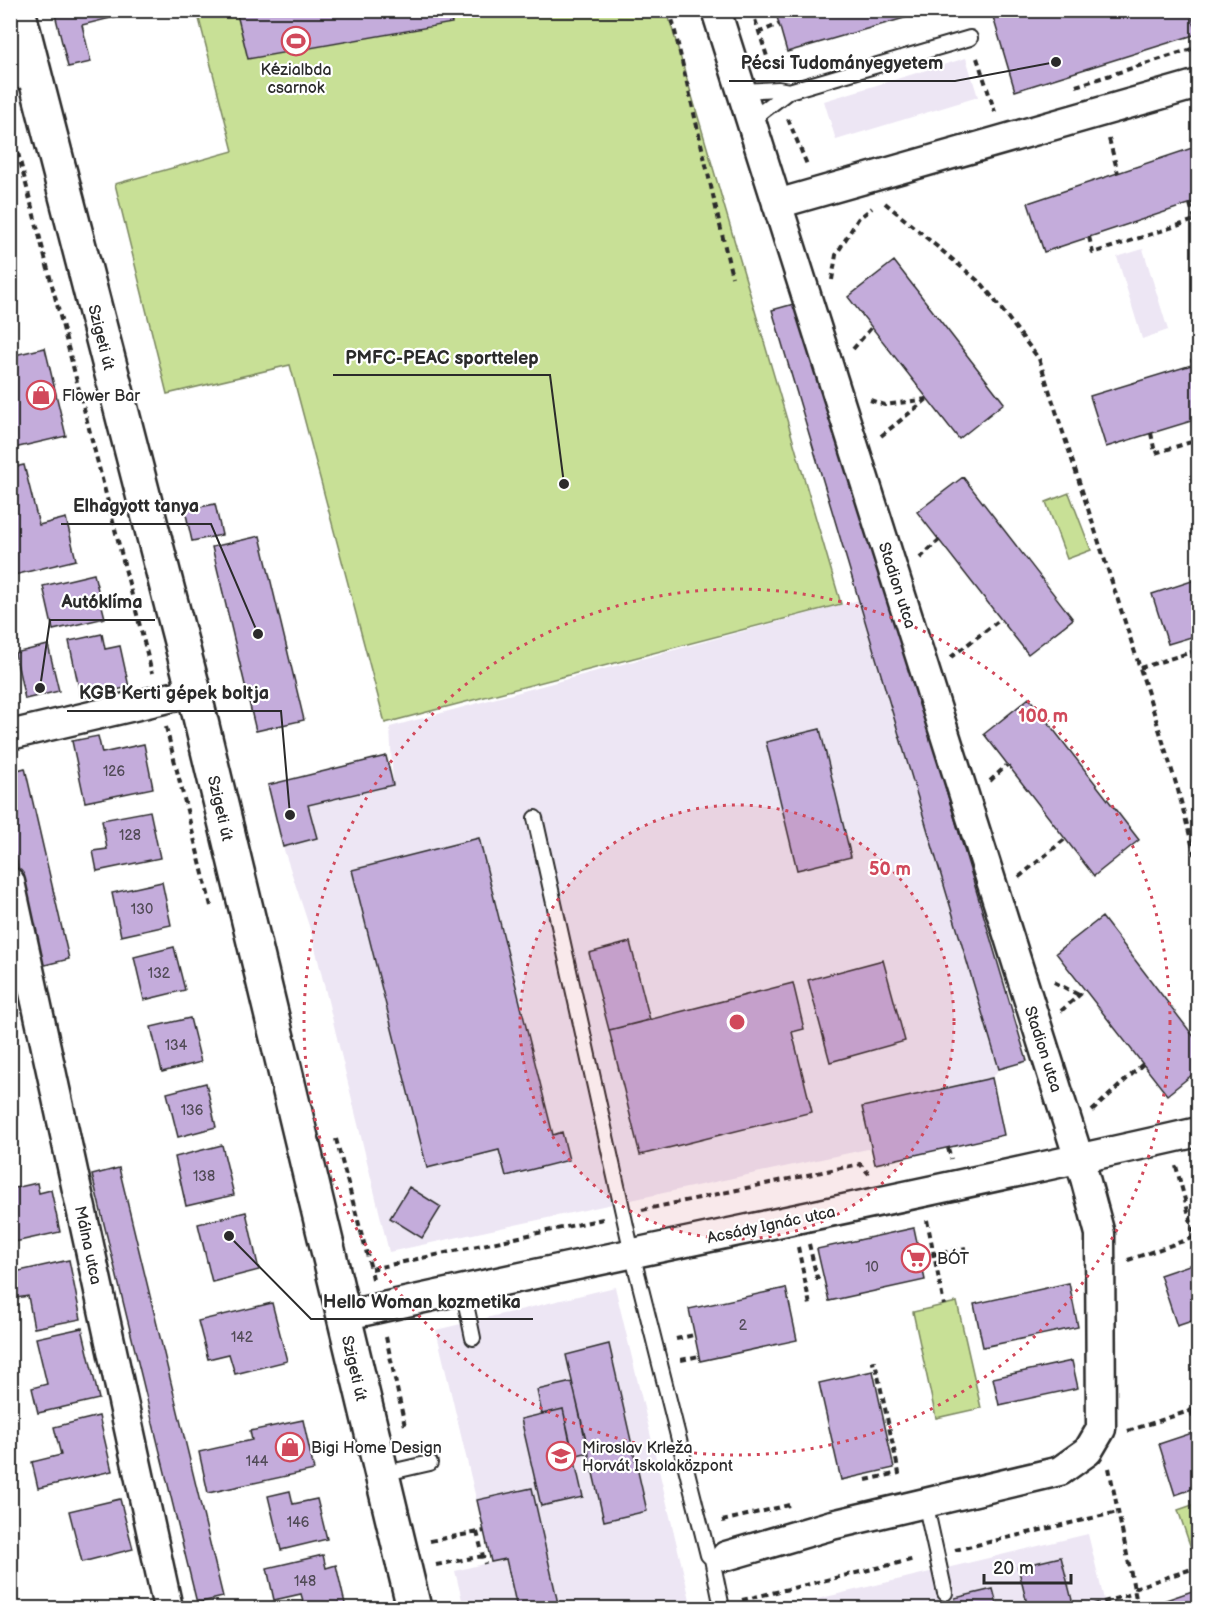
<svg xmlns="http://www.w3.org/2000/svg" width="1209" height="1619" font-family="'Balsamiq Sans',sans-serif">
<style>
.built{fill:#ede6f4}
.green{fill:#c8e096;stroke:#7a8660;stroke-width:1.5}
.building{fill:#c4acdb;stroke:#2b2b2b;stroke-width:1.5}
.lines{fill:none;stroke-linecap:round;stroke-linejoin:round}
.service-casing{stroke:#2b2b2b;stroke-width:18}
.minor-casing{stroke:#2b2b2b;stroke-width:33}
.tertiary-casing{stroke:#2b2b2b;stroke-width:38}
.path{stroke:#2b2b2b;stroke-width:4;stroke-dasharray:6 4.5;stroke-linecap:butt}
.service{stroke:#fff;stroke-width:14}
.minor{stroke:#fff;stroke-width:28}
.tertiary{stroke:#fff;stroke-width:33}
.ring{fill:none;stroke:#d1495b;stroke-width:3;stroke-dasharray:3 6}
.labels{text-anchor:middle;stroke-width:4.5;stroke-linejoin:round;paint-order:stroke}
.number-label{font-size:14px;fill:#514b57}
.poi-label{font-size:16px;fill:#2b2b2b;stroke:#fff;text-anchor:start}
.street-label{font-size:16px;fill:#2b2b2b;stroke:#fff}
.centre{fill:#d1495b;stroke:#fff;stroke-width:3}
.ring-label{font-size:18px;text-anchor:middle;font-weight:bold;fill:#d1495b;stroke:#fff;stroke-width:4.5;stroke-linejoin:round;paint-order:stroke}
.leader{fill:none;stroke:#2b2b2b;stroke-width:2}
.callout-dot{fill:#2b2b2b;stroke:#fff;stroke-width:2}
.callout-label{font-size:18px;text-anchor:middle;font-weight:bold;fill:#2b2b2b;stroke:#fff;stroke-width:4.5;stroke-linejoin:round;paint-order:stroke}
</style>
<rect width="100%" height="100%" fill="#fff"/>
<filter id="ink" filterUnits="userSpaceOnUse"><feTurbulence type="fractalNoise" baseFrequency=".0167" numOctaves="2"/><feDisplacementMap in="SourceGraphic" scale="12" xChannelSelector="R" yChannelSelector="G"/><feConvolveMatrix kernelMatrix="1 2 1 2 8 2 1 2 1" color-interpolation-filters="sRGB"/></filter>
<g filter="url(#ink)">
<path class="built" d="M 966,58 L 978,97 L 836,140 L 824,101 Z
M 1143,249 L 1168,330 L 1142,339 L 1117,257 Z
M 859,600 L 999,1069 L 992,1078 L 862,1107 L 872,1148 L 389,1252 L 312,935 L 283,847 L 317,838 L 308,805 L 393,785 L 390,727 Z
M 615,1287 L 692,1608 L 464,1608 L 455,1571 L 491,1562 L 436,1330 Z
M 1088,1534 L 1106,1608 L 780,1608 Z"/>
<path class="green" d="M 197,11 L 667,11 L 841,604 L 385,723 L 290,365 L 167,394 L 115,184 L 233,151 Z
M 1069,493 L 1091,550 L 1067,559 L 1046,502 Z
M 957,1302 L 981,1408 L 936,1418 L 913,1312 Z
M 1198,1503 L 1198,1551 L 1193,1554 L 1178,1510 Z"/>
<path class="building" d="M 54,10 L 135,10 L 135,12 L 82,25 L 91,62 L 68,67 Z
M 236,10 L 449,10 L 452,23 L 248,59 Z
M 775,10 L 932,10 L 787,52 Z
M 991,10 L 1190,10 L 1197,34 L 1015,91 Z
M 1198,146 L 1198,201 L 1044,252 L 1028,203 Z
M 894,261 L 1004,403 L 959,439 L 848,297 Z
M 801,302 L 1027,1061 L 999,1069 L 772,310 Z
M 45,348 L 66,436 L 10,449 L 10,356 Z
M 1198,363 L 1198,419 L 1106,447 L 1090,396 Z
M 24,465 L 39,525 L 66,518 L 76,560 L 10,576 L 10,468 Z
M 963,477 L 1073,619 L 1028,654 L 917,512 Z
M 215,504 L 222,535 L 192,541 L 185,510 Z
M 260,536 L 304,720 L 256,731 L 212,547 Z
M 94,574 L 105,618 L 53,630 L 43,586 Z
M 1198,579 L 1198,635 L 1168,644 L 1152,594 Z
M 102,634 L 105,649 L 120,646 L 129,687 L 81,698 L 69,641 Z
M 48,645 L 59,691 L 25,699 L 15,653 Z
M 1029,698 L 1139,840 L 1094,876 L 984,734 Z
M 820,729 L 851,857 L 797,870 L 766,742 Z
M 98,736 L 102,753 L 144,744 L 153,788 L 85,802 L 72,741 Z
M 386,756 L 393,785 L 308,805 L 317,838 L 283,847 L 268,785 Z
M 25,768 L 69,959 L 41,966 L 10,833 L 10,772 Z
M 150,811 L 160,858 L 97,871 L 93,851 L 107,849 L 102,820 Z
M 479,838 L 553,1135 L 562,1132 L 569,1160 L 506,1176 L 499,1150 L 427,1168 L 352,870 Z
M 162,882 L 171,925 L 121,936 L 112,893 Z
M 1102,917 L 1198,1042 L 1198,1070 L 1167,1095 L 1056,953 Z
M 630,942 L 650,1020 L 609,1030 L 589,953 Z
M 174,947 L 185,990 L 144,1000 L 134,957 Z
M 883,960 L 905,1041 L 830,1062 L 808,980 Z
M 793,983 L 804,1029 L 792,1032 L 812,1112 L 640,1155 L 609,1030 Z
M 190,1018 L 201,1062 L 162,1072 L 151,1027 Z
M 992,1078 L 1004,1135 L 875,1164 L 862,1107 Z
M 206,1083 L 216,1127 L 178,1137 L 167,1093 Z
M 222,1145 L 234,1195 L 186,1206 L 175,1157 Z
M 119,1168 L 223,1597 L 197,1603 L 92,1175 Z
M 37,1183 L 39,1193 L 51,1190 L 60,1232 L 10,1243 L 10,1189 Z
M 409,1187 L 441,1207 L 422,1238 L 390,1218 Z
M 246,1212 L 259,1270 L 212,1282 L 198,1224 Z
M 914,1228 L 925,1280 L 829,1301 L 817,1249 Z
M 69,1260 L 81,1319 L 34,1328 L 28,1296 L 10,1299 L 10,1273 Z
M 1198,1262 L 1198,1319 L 1177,1326 L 1160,1275 Z
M 1069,1283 L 1078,1327 L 983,1347 L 974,1304 Z
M 786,1288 L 797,1340 L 700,1361 L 689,1309 Z
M 272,1303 L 287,1361 L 235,1374 L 229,1354 L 208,1359 L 198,1321 Z
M 82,1328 L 99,1399 L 38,1413 L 32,1388 L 47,1384 L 36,1338 Z
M 609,1344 L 647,1511 L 604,1521 L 566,1355 Z
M 1072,1361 L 1078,1388 L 999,1405 L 993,1378 Z
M 873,1371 L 894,1468 L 841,1480 L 819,1383 Z
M 572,1382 L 589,1452 L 573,1456 L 563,1409 L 542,1414 L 537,1390 Z
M 563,1409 L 583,1497 L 541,1506 L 521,1419 Z
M 99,1416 L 112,1471 L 38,1488 L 32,1462 L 61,1455 L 54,1427 Z
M 303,1420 L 314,1470 L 208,1493 L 199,1452 L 252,1440 L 250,1431 Z
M 1198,1431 L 1198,1487 L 1175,1495 L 1159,1444 Z
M 532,1488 L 559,1608 L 517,1608 L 506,1559 L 491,1562 L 477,1500 Z
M 290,1491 L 293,1504 L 317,1499 L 327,1539 L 281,1550 L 268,1496 Z
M 120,1499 L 133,1549 L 82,1562 L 69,1511 Z
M 323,1555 L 326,1568 L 336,1565 L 346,1608 L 305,1608 L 301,1594 L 274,1600 L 267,1568 Z
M 1061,1557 L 1074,1608 L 1028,1608 L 1018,1567 Z
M 993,1589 L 998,1608 L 957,1608 L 955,1598 Z
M 1198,1589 L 1198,1608 L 1166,1608 L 1163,1601 Z"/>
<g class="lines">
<g class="service-casing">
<path id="service" d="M 10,83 L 35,77
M 742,91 L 778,89 L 789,91 L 970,38
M 751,120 L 789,91
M 535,818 L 632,1253 L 708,1555 L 712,1559 L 726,1556
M 463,1290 L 473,1338
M 382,1474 L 430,1463
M 925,1502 L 945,1593
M 712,1559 L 722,1608"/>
</g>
<g class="minor-casing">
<path id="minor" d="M 716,10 L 1085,1178 L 1100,1234 L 1101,1429 L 1088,1451 L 1060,1471 L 832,1525 L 726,1556
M 777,204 L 1198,84
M 10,735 L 194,692
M 10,882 L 168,1608
M 343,1316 C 627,1252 914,1197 1198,1132"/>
</g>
<g class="tertiary-casing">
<path id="tertiary" d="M 18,10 L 194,692 L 414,1608"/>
</g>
<path class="path" d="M 670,10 L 732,277
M 752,10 L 771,69
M 1195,10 L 1198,23
M 758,33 L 779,24
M 977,58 L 995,112
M 1076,86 L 1198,47
M 788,119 L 808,167
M 10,122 L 152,673
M 1109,139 L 1118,173
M 885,203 L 983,285 L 1039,359 L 1140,668 L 1178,790 L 1198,867
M 1190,204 L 1195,220
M 1089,237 L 1093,253 L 1198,219
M 832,280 L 836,255 L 858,219 L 872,208
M 853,349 L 872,327
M 1194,364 L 1192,360 L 1198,358
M 870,400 L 885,405 L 927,399
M 1151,433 L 1155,453 L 1198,440
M 881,436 L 927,399
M 920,558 L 939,540
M 951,657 L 1001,619
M 1140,668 L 1198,650
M 166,727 L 211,906
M 990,781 L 1007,765
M 1019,877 L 1065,839
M 1054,982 L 1079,995
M 1061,1011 L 1085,990
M 1092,1111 L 1143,1064
M 336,1139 L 371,1269
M 948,1148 L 951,1159
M 1176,1166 L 1198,1249
M 642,1210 L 860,1164 L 869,1174
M 927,1220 L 944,1305
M 809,1244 L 817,1278 L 823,1276
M 798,1247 L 810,1305
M 921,1257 L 966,1248
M 1128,1260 L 1198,1236
M 373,1279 L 371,1269 L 603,1219
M 386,1337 L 405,1426
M 676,1339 L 694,1335
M 681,1360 L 699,1356
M 1191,1411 L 1198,1431
M 1128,1431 L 1198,1408
M 1109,1468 L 1138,1608
M 866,1480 L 899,1473 L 875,1362 L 871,1363
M 722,1521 L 793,1504
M 477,1532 L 485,1564
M 430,1541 L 484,1531
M 955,1550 L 1118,1512
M 1198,1552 L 1198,1554
M 436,1565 L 483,1556
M 1134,1588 L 1198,1567
M 742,1600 L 915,1559
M 1083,1608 L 1135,1593"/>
<use href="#service" class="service"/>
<use href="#minor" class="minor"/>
<use href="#tertiary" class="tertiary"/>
</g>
</g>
<circle cx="737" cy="1022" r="217" fill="#d1495b" fill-opacity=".12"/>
<g class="ring">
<circle cx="737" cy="1022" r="217"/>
<circle cx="737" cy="1022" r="433"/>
</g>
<defs>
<g id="stadium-ring" transform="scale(1.5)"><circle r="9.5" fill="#fff" stroke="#d1495b" stroke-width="1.5"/><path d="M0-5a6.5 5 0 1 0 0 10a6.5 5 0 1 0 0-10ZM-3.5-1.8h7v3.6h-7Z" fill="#d1495b"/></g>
<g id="shop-ring" transform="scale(1.5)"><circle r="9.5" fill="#fff" stroke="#d1495b" stroke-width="1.5"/><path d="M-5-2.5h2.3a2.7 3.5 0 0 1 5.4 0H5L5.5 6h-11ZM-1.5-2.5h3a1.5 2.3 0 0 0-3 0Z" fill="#d1495b"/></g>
<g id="supermarket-ring" transform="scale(1.5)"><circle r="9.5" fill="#fff" stroke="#d1495b" stroke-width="1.5"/><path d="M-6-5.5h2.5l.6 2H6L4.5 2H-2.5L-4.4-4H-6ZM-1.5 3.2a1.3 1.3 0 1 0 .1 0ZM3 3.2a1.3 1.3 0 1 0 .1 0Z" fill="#d1495b"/></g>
<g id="school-ring" transform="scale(1.5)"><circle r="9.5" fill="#fff" stroke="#d1495b" stroke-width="1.5"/><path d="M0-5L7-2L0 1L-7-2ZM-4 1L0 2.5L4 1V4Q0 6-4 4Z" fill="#d1495b"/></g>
</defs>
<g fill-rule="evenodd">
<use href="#stadium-ring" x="296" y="41"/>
<use href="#shop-ring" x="41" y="395"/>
<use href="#supermarket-ring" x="916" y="1258"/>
<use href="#shop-ring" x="290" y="1447"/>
<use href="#school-ring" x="561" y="1456"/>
</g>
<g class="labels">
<g class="number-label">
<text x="114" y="776">126</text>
<text x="130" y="840">128</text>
<text x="142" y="914">130</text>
<text x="159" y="978">132</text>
<text x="176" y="1050">134</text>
<text x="192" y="1115">136</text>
<text x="204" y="1181">138</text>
<text x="872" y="1272">10</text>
<text x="743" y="1330">2</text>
<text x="242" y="1342">142</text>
<text x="257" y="1466">144</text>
<text x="298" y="1527">146</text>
<text x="305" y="1586">148</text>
</g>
<g class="poi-label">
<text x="296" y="75" text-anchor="middle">Kézialbda<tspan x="296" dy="18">csarnok</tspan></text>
<text x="62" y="401">Flower Bar</text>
<text x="937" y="1264">BÓT</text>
<text x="311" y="1453">Bigi Home Design</text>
<text x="582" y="1453">Miroslav Krleža<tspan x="582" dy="18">Horvát Iskolaközpont</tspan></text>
</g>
<g class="street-label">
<text transform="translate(102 337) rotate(76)" y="6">Szigeti út</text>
<text transform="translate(898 585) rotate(72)" y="6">Stadion utca</text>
<text transform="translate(221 808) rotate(77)" y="6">Szigeti út</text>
<text transform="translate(1044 1049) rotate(72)" y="6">Stadion utca</text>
<text transform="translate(771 1224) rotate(-12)" y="6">Acsády Ignác utca</text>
<text transform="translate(89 1245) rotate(78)" y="6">Málna utca</text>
<text transform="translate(355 1368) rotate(77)" y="6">Szigeti út</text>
</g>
</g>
<circle cx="737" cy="1022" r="9" class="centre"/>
<g class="ring-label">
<text x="1043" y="722">100 m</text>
<text x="890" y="875">50 m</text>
</g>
<path class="leader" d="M1056 62L955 81H729M564 484L550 375H333M258 634L211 524H61M40 688L50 620H155M290 815L281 711H67M229 1236L311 1319H533"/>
<g class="callout-dot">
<circle cx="1056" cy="62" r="6"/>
<circle cx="564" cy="484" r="6"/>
<circle cx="258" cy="634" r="6"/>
<circle cx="40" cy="688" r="6"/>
<circle cx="290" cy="815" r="6"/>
<circle cx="229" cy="1236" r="6"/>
</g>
<g class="callout-label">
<text x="842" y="69">Pécsi Tudományegyetem</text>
<text x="442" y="364">PMFC-PEAC sporttelep</text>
<text x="136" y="512">Elhagyott tanya</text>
<text x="102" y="608">Autóklíma</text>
<text x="174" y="699">KGB Kerti gépek boltja</text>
<text x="422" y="1308">Hello Woman kozmetika</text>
</g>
<rect width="1209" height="1619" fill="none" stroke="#fff" stroke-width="36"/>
<rect x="18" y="18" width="1173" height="1583" fill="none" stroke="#2b2b2b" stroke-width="2" filter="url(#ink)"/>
<path d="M984 1574v9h87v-9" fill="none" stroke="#2b2b2b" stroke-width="3"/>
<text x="993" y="1574" font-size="18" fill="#2b2b2b" stroke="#ffffff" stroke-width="4.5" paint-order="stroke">20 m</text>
</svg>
